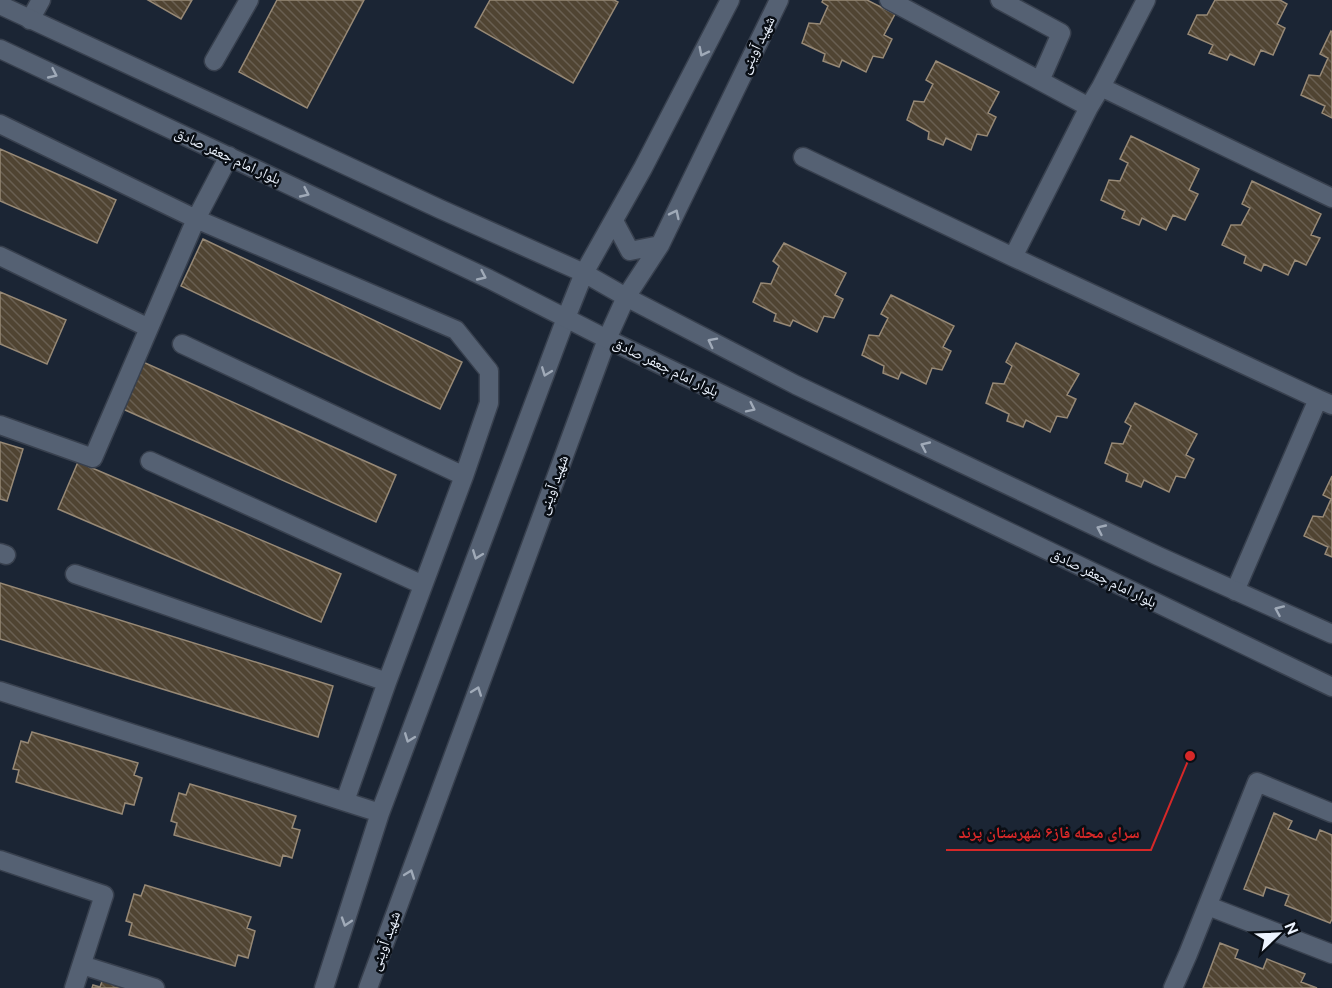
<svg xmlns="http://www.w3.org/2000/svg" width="1332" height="988" font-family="Ubuntu,'Noto Naskh Arabic',sans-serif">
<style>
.building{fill:url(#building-back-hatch);stroke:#978976;stroke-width:1.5}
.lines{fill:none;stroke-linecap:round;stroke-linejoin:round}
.minor-casing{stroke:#38404e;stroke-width:21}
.tertiary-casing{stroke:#38404e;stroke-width:21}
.minor{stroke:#556173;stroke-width:18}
.tertiary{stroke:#556173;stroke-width:18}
.oneway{stroke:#a0aab8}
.labels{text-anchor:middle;stroke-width:5;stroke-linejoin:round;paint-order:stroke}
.street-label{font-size:15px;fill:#ecf3fe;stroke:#090e15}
.leader{fill:none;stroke:#d62828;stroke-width:2}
.callout-dot{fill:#d62828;stroke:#090e15;stroke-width:2}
.callout-label{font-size:16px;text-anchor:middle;font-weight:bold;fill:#d62828;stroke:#090e15;stroke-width:5;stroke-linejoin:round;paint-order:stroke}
</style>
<defs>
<pattern id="building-back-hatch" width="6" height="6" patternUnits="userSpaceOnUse" patternTransform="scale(1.5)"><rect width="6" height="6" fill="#504432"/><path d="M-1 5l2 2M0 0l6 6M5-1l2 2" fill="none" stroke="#695f51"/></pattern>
</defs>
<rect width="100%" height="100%" fill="#1b2534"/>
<path class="building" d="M 148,0 L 192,0 L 181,19 Z
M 277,0 L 364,0 L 307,108 L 239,72 Z
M 490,0 L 614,0 L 618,2 L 573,83 L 475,27 Z
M 823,0 L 867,0 L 895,14 L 884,35 L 892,39 L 883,58 L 873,56 L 866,72 L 842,60 L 839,67 L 823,61 L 825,54 L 802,43 L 809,23 L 820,24 L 828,6 L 822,2 Z
M 1215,0 L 1280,0 L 1287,4 L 1277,24 L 1285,28 L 1273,55 L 1261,50 L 1254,65 L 1230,54 L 1227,60 L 1209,53 L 1213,45 L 1188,34 L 1197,15 L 1207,15 Z
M 1331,31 L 1332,32 L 1332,118 L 1322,113 L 1325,106 L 1301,95 L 1309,75 L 1320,76 L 1328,58 L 1320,54 Z
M 936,61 L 999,92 L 988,113 L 996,117 L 987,136 L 977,134 L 971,150 L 946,138 L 943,145 L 928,139 L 929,132 L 907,120 L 914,101 L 924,102 L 933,84 L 926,80 Z
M 1131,136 L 1199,169 L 1189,190 L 1198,194 L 1185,220 L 1173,215 L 1166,230 L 1142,218 L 1139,225 L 1122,218 L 1125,211 L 1101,200 L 1109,180 L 1120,181 L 1128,163 L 1120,159 Z
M 0,149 L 116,200 L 97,243 L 0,201 Z
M 1252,181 L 1321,214 L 1311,235 L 1320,238 L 1306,265 L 1295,260 L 1288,275 L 1264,264 L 1261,271 L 1244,263 L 1246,256 L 1222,245 L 1231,225 L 1241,225 L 1250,208 L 1242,204 Z
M 203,239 L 462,362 L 440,409 L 181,286 Z
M 784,243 L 846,273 L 835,295 L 843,299 L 834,318 L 824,316 L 817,332 L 793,320 L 790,326 L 774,321 L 776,314 L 753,302 L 761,283 L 771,284 L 779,266 L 773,261 Z
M 0,292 L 66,320 L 47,364 L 0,344 Z
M 891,295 L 954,326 L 943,347 L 951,351 L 942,370 L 932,368 L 926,384 L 901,372 L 898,379 L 883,373 L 884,366 L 862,355 L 869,335 L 879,336 L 888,318 L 881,314 Z
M 1016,343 L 1079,374 L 1067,395 L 1076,399 L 1067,418 L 1057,416 L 1050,432 L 1026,420 L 1023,427 L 1007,421 L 1009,414 L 986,403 L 993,383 L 1004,384 L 1012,366 L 1006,362 Z
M 134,358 L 396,475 L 376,522 L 114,405 Z
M 1135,403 L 1197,434 L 1186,455 L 1194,459 L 1185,478 L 1176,476 L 1169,492 L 1144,480 L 1141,487 L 1126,481 L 1128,474 L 1105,463 L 1112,443 L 1123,444 L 1131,426 L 1125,422 Z
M 0,442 L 23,449 L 7,501 L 0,499 Z
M 78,462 L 341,574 L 321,622 L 58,509 Z
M 1332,476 L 1332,557 L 1325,554 L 1328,547 L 1304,536 L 1313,516 L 1323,517 L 1331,499 L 1323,495 Z
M 0,583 L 333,686 L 318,737 L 0,639 Z
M 32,732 L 138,763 L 134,775 L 142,778 L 134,805 L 125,803 L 122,814 L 16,782 L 19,770 L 13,769 L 21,741 L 28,743 Z
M 190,784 L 296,816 L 292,828 L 300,830 L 292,858 L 283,855 L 280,866 L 174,835 L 177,823 L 171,821 L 179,793 L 186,795 Z
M 1274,813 L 1292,821 L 1288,829 L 1316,840 L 1320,830 L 1332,835 L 1332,919 L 1330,923 L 1285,905 L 1289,895 L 1266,887 L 1263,896 L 1244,889 Z
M 145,885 L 251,917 L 247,928 L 255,931 L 248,958 L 238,955 L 235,966 L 129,935 L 132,923 L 126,921 L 134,894 L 141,896 Z
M 1220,943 L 1238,950 L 1235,958 L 1263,969 L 1267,959 L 1305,974 L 1301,982 L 1317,988 L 1203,988 Z
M 104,976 L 144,988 L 92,988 L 93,985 L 100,987 Z"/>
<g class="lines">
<g class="minor-casing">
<path id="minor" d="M 889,0 L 1089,107
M 1000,0 L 1061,33 L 1040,81
M 30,20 L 41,0
M 214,61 L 249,0
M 1101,87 L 1332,198
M 0,124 L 196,219 L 456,330 L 489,371 L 489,403 L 464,476 L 387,682 L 345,801
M 803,157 L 1013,257 L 1318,399
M 0,256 L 149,328
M 1013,257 L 1089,107 L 1101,87 L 1146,0
M 182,344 L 464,476
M 0,425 L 93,458 L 196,219 L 229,156
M 150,461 L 423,585
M 0,553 L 6,555
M 75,574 L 387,682
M 1235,591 L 1318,399 L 1332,405
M 0,691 L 380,813
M 0,860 L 104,895 L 74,988
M 1208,906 L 1332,954
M 82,965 L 155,988
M 324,988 L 380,813 L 566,318
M 368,988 L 607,339
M 1173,988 L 1188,954 L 1257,782 L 1332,813"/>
</g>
<g class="tertiary-casing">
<path id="tertiary" d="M 0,5 L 440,209 L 584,273 L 626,297 L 796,385 L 1158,556 L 1332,634
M 0,49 L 489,279 L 607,339 L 1332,687
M 614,221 L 630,251 L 660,245
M 566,318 L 584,273 L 643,168 L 730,0
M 607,339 L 626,297 L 660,245 L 674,216 L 779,0"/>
</g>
<use href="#minor" class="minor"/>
<use href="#tertiary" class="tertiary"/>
</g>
<defs><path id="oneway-chevron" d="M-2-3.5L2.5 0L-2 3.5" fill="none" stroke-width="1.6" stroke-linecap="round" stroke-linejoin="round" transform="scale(1.5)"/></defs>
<g class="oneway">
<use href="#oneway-chevron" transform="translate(703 52) rotate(117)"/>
<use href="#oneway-chevron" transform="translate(53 74) rotate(25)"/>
<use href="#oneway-chevron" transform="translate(305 193) rotate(25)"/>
<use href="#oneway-chevron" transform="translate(675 214) rotate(-64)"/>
<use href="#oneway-chevron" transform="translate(482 276) rotate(25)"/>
<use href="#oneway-chevron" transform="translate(712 342) rotate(-153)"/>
<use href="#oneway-chevron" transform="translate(546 372) rotate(111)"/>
<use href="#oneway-chevron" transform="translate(751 408) rotate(26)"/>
<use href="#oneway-chevron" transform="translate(925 446) rotate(-155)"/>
<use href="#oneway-chevron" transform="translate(1101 529) rotate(-155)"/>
<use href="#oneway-chevron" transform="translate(477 555) rotate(111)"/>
<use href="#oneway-chevron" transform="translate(1279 610) rotate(-156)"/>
<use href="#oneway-chevron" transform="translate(477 691) rotate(-70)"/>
<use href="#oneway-chevron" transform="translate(409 738) rotate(111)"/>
<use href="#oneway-chevron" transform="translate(410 874) rotate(-70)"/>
<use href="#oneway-chevron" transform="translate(346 922) rotate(108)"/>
</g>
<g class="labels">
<g class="street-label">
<text transform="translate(757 45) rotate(-64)" y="5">شهید آوینی</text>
<text transform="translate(228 156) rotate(25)" y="5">بلوار امام جعفر صادق</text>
<text transform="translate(666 367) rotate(26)" y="5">بلوار امام جعفر صادق</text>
<text transform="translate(553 485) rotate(-70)" y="5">شهید آوینی</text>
<text transform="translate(1104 578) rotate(26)" y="5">بلوار امام جعفر صادق</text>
<text transform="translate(385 941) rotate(-70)" y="5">شهید آوینی</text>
</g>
</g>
<path class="leader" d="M1190 756L1151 850H946"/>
<circle class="callout-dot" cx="1190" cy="756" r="6"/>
<g class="callout-label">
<text x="1049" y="838">سرای محله فاز۶ شهرستان پرند</text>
</g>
<g transform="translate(1278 934) rotate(67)" stroke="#090e15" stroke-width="4.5" paint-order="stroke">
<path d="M0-4.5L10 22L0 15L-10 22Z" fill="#ecf3fe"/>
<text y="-9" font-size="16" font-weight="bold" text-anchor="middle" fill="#ecf3fe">N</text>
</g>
</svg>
